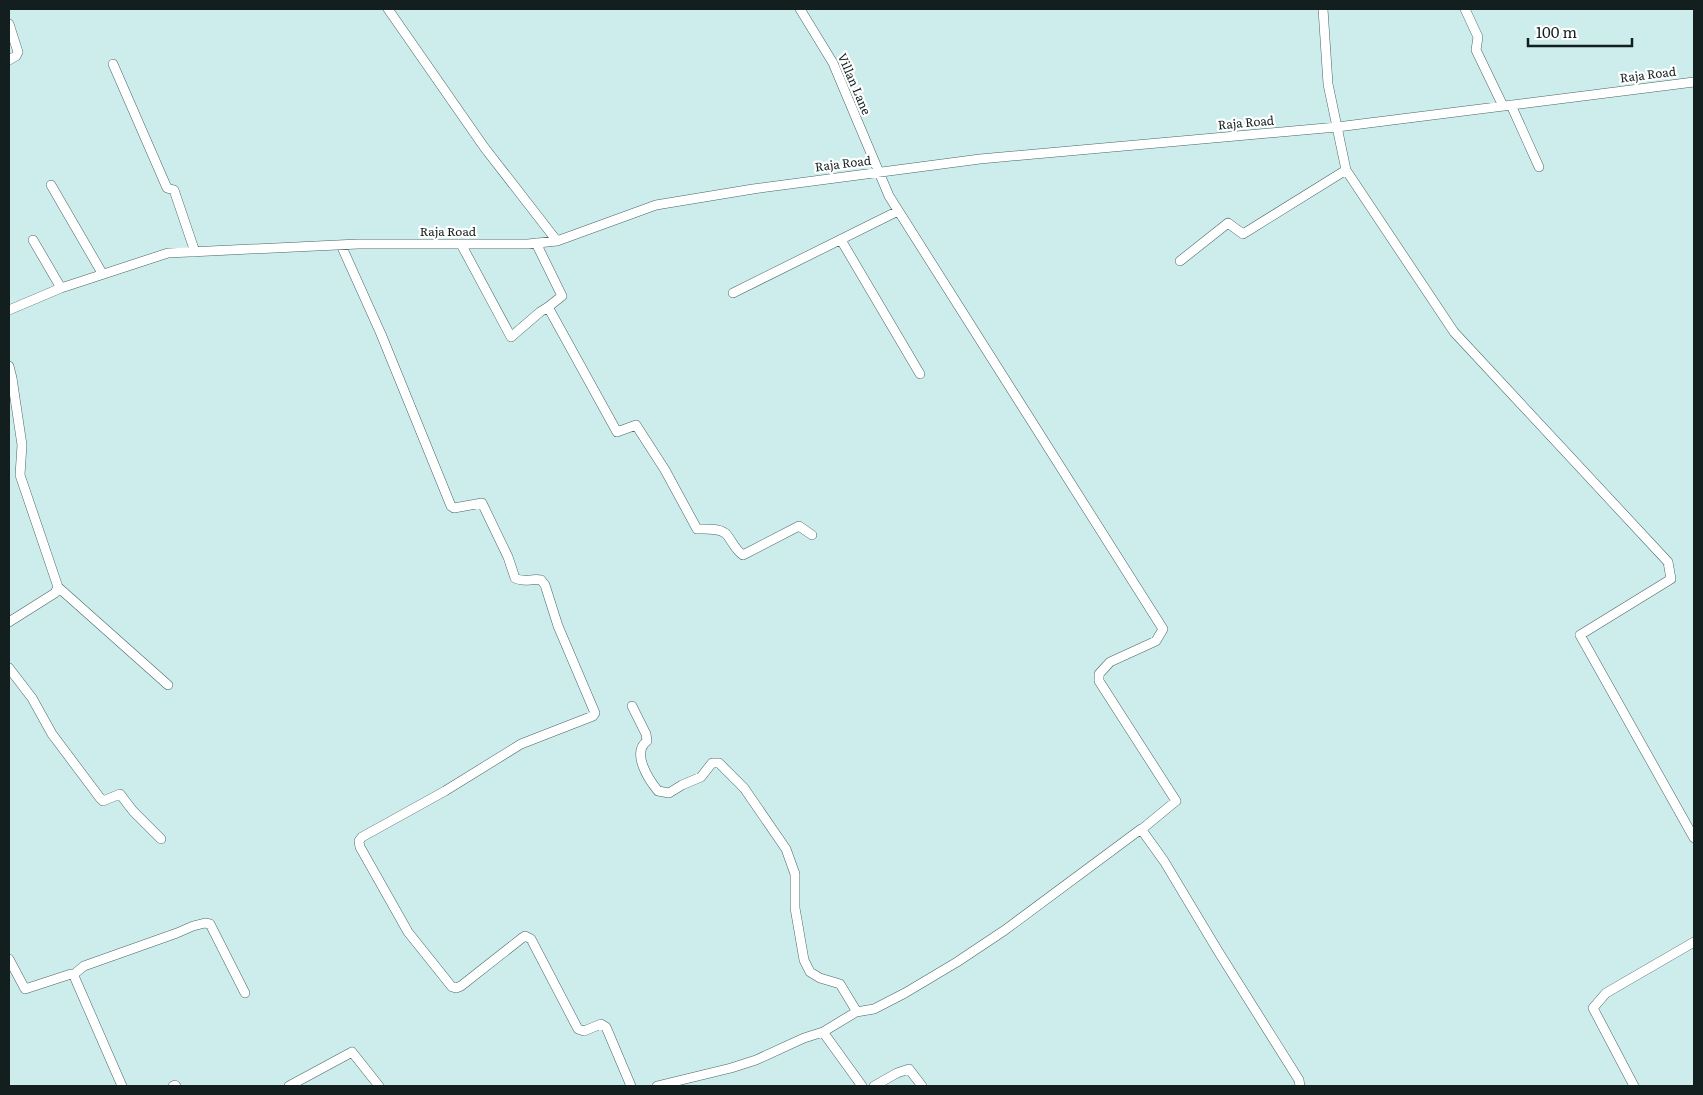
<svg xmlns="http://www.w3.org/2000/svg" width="1703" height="1095" font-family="Literata,serif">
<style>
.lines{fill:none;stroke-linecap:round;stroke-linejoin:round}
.minor-casing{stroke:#496565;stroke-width:10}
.minor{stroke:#fff;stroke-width:9}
.labels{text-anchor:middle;stroke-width:4.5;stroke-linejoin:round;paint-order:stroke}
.street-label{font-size:12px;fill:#131f1f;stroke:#fff}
</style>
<rect width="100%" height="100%" fill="#cdecec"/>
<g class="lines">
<g class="minor-casing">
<path id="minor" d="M 388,9 L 484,147 L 557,241
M 800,9 L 833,63 L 889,196 L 1163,629 L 1156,641 L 1110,662 L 1099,674 L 1099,681 L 1176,801 L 1142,829
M 1323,9 L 1328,84 L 1346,170 L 1454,332 L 1668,562 L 1671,579 L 1580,635 L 1694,838
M 1465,9 L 1478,37 L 1476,50 L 1503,106
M 9,24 L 18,52 L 16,56 L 9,60
M 113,64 L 167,188 L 174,190 L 195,252
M 1511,105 L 1539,167
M 51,185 L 102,273
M 33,240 L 61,288
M 841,240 L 920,374
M 536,243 L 562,296 L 548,307
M 461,244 L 511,337 L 540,312 L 548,307 L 617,432 L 636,425 L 665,470 L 697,529 C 705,529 718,528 725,533 C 731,538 734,549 743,555 L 799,526 L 812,535
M 341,245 L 381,334 L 451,506 L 454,508 L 482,503 L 508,557 L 515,578 C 524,583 532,578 541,580 L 545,585 L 558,626 L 595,713 L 593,716 L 521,744 L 445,791 L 362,837 L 359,841 L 360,847 L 408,932 L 452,987 L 456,988 L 461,986 L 522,938 L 525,936 L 531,939 L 578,1029 L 584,1031 L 601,1024 L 606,1027 L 631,1086
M 1180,261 L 1228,223 L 1243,234 L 1346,170
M 733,293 L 898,211
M 9,310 L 61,288 L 168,253 L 358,244 L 528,244 L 557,241 L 656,205 L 753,189 L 980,159 L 1337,127 L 1694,82
M 9,366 L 12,378 L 22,445 L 20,475 L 58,587 L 55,593 L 9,622
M 58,587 L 168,685
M 9,668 L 32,698 L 52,734 L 100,798 L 103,801 L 120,794 L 133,811 L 161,839
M 632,706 L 646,734 L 647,741 C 631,753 649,780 658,791 L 669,793 L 682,785 L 701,777 L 712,763 L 719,763 L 744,788 L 786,849 L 795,874 L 795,908 L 804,960 L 810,972 L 820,978 L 840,984 L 857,1012
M 9,959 L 25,989 L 71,974 L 74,976 L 122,1086
M 73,975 L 84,966 L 177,933 L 193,926 L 205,923 L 210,924 L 245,993
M 823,1032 L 862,1086
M 173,1086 L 175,1085 L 176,1086
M 289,1086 L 352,1052 L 379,1086
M 657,1086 L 731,1068 L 756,1060 L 804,1038 L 823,1032 L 856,1012 L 874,1009 L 905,993 L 957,962 L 1005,930 L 1141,829 L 1164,861 L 1218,951 L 1299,1080 L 1300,1086
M 874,1086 L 897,1073 L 909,1069 L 922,1086
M 1634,1086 L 1593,1008 L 1606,993 L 1694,942"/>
</g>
<use href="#minor" class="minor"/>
</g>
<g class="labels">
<g class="street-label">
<text transform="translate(1648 75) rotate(-7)" y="4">Raja Road</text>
<text transform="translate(854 84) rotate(67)" y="4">Villan Lane</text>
<text transform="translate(1246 123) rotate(-5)" y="4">Raja Road</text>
<text transform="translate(843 164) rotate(-7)" y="4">Raja Road</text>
<text x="448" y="236">Raja Road</text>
</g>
</g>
<rect width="1703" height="1095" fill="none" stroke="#131f1f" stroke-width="20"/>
<path d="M1528 38v8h104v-8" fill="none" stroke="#131f1f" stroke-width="2.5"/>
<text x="1536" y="38" font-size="15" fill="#131f1f" stroke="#ffffff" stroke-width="4" paint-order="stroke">100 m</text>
</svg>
